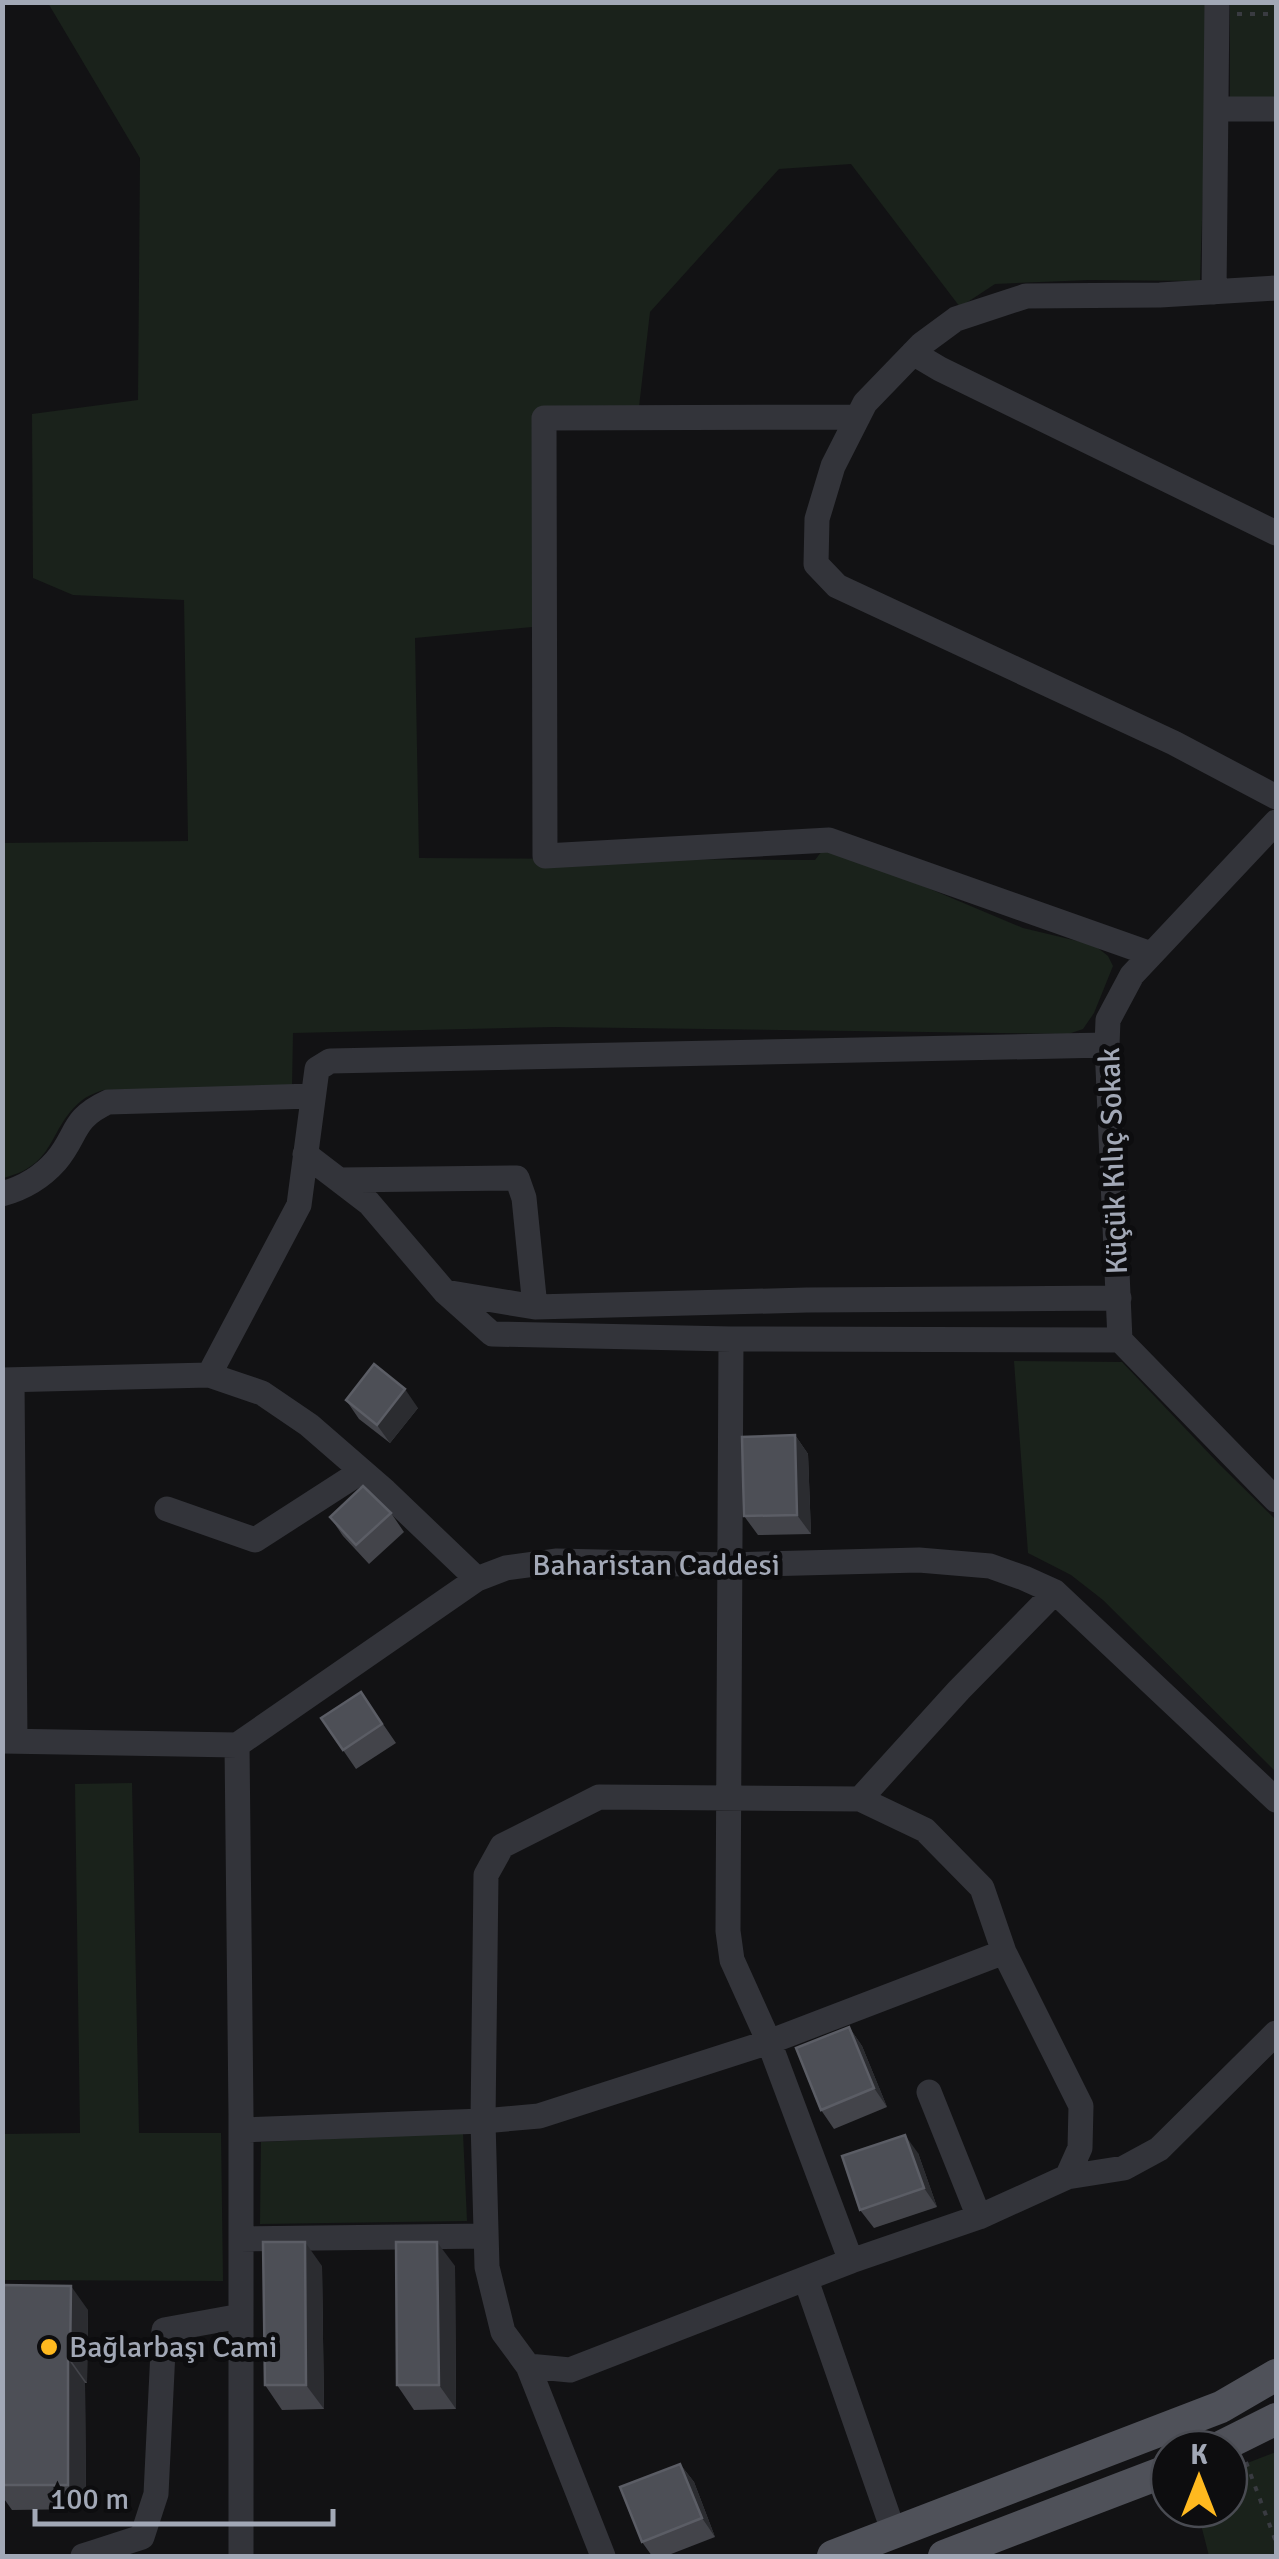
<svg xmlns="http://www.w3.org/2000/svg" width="1279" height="2559" font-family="Signika,sans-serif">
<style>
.green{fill:#1a221b}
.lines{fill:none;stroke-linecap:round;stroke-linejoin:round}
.path{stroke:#393b41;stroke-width:4;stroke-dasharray:5 8;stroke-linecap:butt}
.minor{stroke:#33343a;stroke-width:25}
.major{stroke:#4f5159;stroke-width:32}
.wall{fill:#43444a}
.shaded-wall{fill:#2b2c30}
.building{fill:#4d4f56;stroke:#5b5d65;stroke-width:2.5}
.poi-dot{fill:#ffb91f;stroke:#0d0d0f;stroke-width:4}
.labels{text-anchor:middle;stroke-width:10;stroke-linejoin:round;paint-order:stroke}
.street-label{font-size:30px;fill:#a2a8b6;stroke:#0d0d0f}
.poi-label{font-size:30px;fill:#a2a8b6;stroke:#0d0d0f;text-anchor:start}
</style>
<rect width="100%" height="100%" fill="#121214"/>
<path class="green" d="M 48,3 L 1205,3 L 1206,99 L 1200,281 L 1089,280 L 995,284 L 960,307 L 851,164 L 779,169 L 650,312 L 637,424 L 544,423 L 532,627 L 415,638 L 419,858 L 815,860 L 825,847 L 859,859 L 1023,928 L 1094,945 L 1108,956 L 1113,966 L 1094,1013 L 1083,1029 L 1068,1034 L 554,1027 L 293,1033 L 292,1087 L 103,1090 C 95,1093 87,1096 81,1101 C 47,1130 57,1165 3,1178 L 2,843 L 188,841 L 184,600 L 73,595 L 33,578 L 32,414 L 138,400 L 140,158 Z
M 1230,3 L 1276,3 L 1276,99 L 1230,100 Z
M 1014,1361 L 1122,1362 L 1220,1465 L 1276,1520 L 1276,1772 L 1103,1600 L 1071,1575 L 1028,1553 Z
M 132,1783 L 139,2133 L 221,2133 L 223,2281 L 3,2280 L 3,2134 L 80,2133 L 75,1784 Z
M 463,2133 L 467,2221 L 260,2224 L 261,2142 Z
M 1276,2452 L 1276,2556 L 1209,2556 L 1197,2509 L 1229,2509 L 1229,2470 Z"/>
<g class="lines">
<path class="path" d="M 1237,14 L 1276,14
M 1246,2462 L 1276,2542"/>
<path class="minor" d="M 1217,109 L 1276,109
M 1276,288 L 1160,295 L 1026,296 L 956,319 L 922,344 L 865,403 L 833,466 L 817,519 L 816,564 L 837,586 L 1174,743 L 1276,797
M 1214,292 L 1217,2
M 913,353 L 940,369 L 1276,533
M 858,417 L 544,418 L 545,856 L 829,840 L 1151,954
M 1276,822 L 1132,975 L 1108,1020 L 1107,1045 L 1120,1340 L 1276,1500
M 305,1154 L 369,1203 L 445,1292 L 492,1334 L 731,1339 L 1120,1340
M 339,1180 L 517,1178 L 524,1198 L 535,1307
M 2,1194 C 24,1188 41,1178 56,1161 C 78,1135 71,1119 108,1102 L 312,1096
M 445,1292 L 535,1307 L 807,1300 L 1119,1298
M 731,1339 L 728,1931 L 732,1960 L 769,2042 L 851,2261 L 979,2217 L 1067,2177 L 1080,2148 L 1081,2106 L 1004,1952 L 769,2042 L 539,2116 L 483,2121 L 487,2267 L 503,2332 L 528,2366 L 570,2370 L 851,2261
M 209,1375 L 262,1393 L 309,1425 L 385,1491 L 477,1579
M 2,1380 L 209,1375 L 299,1205 L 317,1069 L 330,1061 L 1107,1045
M 12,1380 L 15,1741
M 167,1509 L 255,1540 L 362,1471
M 2,1741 L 237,1745 L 477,1579 L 506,1568 L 557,1561 L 728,1565 L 919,1560 L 990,1566 L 1024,1578 L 1055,1592 L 1276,1800
M 237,1745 L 241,2115 L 241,2556
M 860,1799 L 959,1690 L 1055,1592
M 929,2092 L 979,2217
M 241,2130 L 483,2121 L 486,1875 L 502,1846 L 599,1797 L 860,1799 L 925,1830 L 982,1888 L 1004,1952
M 1067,2177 L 1124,2168 L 1159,2149 L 1276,2033
M 241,2239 L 486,2236
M 806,2280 L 894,2533
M 528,2366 L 603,2556
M 83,2556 L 142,2537 L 156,2494 L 164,2330 L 241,2316"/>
<path class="major" d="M 1216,2449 L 1276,2419
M 833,2556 L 1221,2407 L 1276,2375
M 944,2556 L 1169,2470"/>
</g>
<path class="wall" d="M 346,1400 L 418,1408 L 390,1443 L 359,1419 Z
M 795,1435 L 808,1454 L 811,1534 L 758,1535 L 744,1516 Z
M 391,1513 L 404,1532 L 369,1564 L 343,1536 L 330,1517 Z
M 361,1692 L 396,1743 L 356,1769 L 321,1718 Z
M 849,2027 L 862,2046 L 887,2107 L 834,2129 L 821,2110 Z
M 918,2153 L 937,2207 L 874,2228 L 860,2210 Z
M 322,2266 L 324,2409 L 282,2410 L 265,2385 Z
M 455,2266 L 456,2409 L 414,2410 L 397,2385 Z
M 2,2285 L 88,2310 L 87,2383 L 85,2383 L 86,2509 L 12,2510 L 2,2496 Z
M 680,2464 L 694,2482 L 715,2537 L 666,2556 L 652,2556 L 642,2542 Z"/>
<path class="shaded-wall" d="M 405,1389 L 418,1408 L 390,1443 L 377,1425 Z
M 795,1435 L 808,1454 L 811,1534 L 797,1515 Z
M 849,2027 L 862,2046 L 887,2107 L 874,2088 Z
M 905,2135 L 918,2153 L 937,2207 L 924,2188 Z
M 305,2242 L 322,2266 L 324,2409 L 306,2385 Z
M 437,2242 L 455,2266 L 456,2409 L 439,2385 Z
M 71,2286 L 88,2310 L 87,2383 L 70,2359 Z
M 68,2359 L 85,2383 L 86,2509 L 68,2485 Z
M 680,2464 L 694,2482 L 715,2537 L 702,2518 Z"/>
<path class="building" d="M 374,1364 L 405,1389 L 377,1425 L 346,1400 Z
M 795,1435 L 797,1515 L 744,1516 L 742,1437 Z
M 363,1486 L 391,1513 L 356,1545 L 330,1517 Z
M 361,1692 L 382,1724 L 343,1750 L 321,1718 Z
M 849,2027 L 874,2088 L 821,2110 L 796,2048 Z
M 905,2135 L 924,2188 L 860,2210 L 842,2156 Z
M 263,2242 L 305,2242 L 306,2385 L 265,2385 Z
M 396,2242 L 437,2242 L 439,2385 L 397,2385 Z
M 2,2285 L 71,2286 L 70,2359 L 68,2359 L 68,2485 L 2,2485 Z
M 680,2464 L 702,2518 L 642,2542 L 620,2487 Z"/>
<circle class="poi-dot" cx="49" cy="2347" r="10"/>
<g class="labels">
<g class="street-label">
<text transform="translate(1113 1161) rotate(-92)" y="10">Küçük Kılıç Sokak</text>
<text x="656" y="1575">Baharistan Caddesi</text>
</g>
<g class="poi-label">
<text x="69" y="2357">Bağlarbaşı Cami</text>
</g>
</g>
<rect width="1279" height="2559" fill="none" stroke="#a2a8b6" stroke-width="10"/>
<g transform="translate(1199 2479)"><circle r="48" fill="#0d0d0f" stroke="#494b52" stroke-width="2.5"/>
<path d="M0-8L18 38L0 25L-18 38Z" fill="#ffb91f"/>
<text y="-15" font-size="28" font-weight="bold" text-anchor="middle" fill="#a2a8b6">K</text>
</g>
<path d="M35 2509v15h298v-15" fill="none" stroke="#a2a8b6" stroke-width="5"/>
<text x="50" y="2509" font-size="30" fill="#a2a8b6" stroke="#0d0d0f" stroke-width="8" paint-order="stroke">100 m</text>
</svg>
